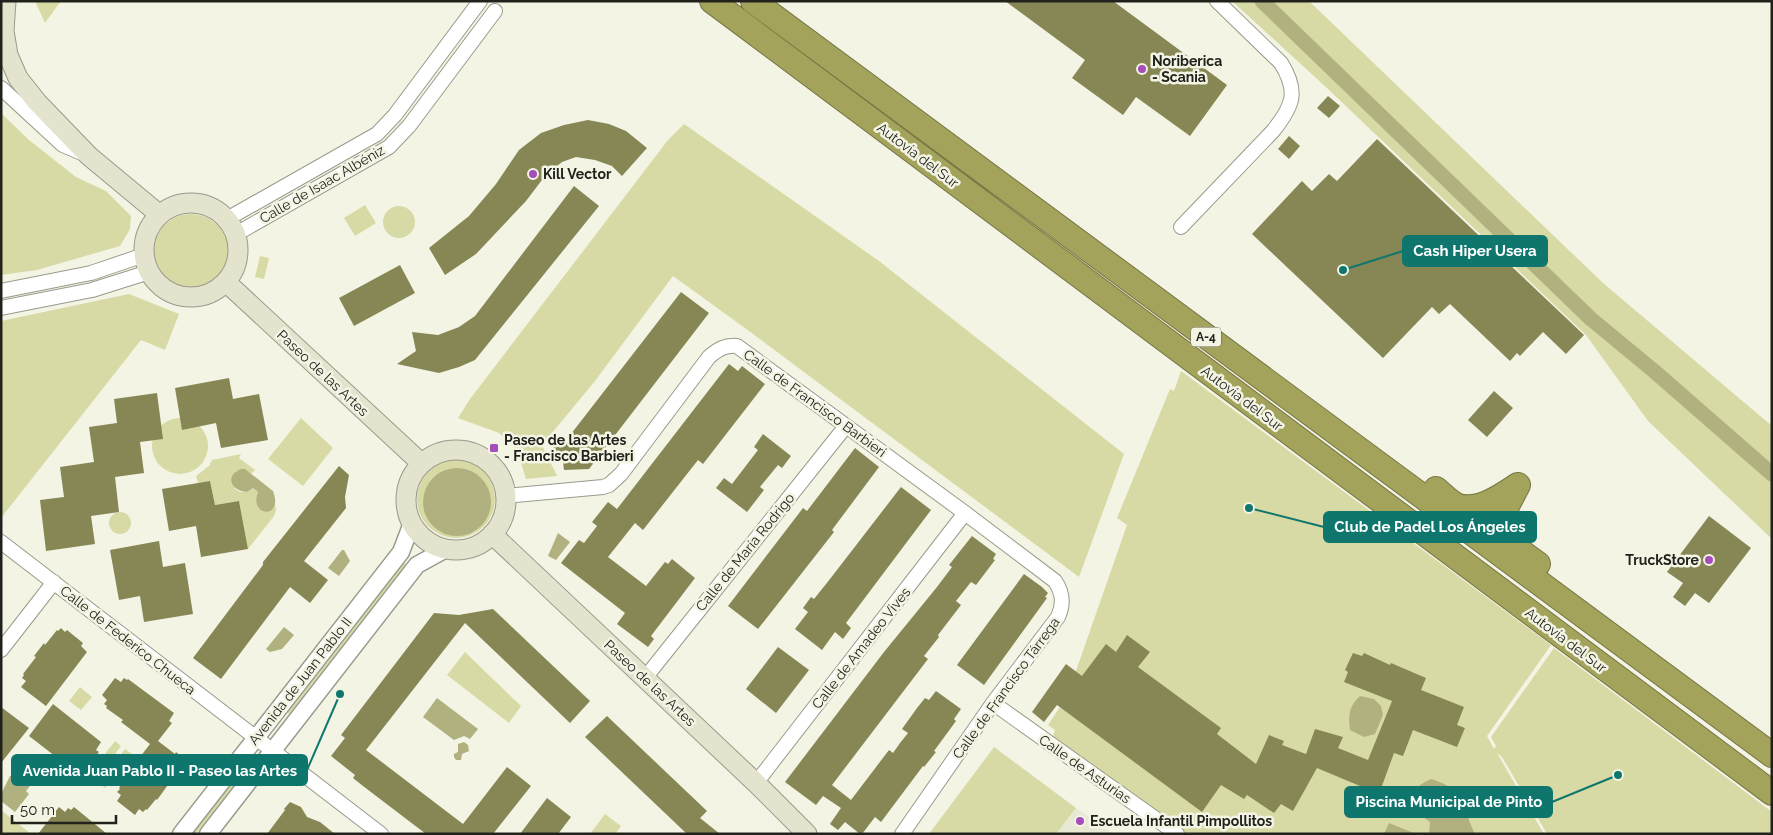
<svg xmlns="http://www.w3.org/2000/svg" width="1773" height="835" font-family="Raleway,sans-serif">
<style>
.built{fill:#e8e9d2}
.green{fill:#d8daa5}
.water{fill:#b0b17e}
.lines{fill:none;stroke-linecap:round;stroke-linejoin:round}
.canal{stroke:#b0b17e;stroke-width:15}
.building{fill:#868755}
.minor-casing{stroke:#999a8b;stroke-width:16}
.tertiary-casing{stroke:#999a8b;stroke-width:19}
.secondary-casing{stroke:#999a8b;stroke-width:21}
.motorway-casing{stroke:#767645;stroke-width:26}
.minor{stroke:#fff;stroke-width:14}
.tertiary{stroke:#fff;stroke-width:16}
.secondary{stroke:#e3e3ce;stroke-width:19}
.motorway{stroke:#a3a35b;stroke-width:24}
.poi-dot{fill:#a54dba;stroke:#f3f4e4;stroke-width:2}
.labels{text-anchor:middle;stroke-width:5;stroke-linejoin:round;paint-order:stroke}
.shield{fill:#f3f4e4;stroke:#616158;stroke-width:1}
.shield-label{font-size:12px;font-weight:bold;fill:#22221c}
.poi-label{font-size:14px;font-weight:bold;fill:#22221c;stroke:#f3f4e4;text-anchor:start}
.street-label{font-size:14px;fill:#22221c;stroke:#f3f4e4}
.leader{fill:none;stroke:#0f766e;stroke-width:2}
.callout-dot{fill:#0f766e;stroke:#f3f4e4;stroke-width:2}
.callout{fill:#0f766e;stroke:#0f766e;stroke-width:2}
.callout-label{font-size:15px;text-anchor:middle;font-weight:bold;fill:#fff}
</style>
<rect width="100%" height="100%" fill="#f3f4e4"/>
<path class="built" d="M 1076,808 L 1113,834 L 1056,834 Z"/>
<path class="green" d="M 35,1 L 61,1 L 45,23 Z
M 1232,1 L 1309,1 L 1603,283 L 1772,426 L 1772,539 L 1648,421 L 1586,335 L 1328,89 Z
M 1,113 L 29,140 L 76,177 L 106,191 L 131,216 L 130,229 L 120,246 L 37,270 L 1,275 Z
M 684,124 L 879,261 L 1124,454 L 1079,577 L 749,331 L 673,276 L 595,381 L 542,445 L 557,476 L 526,479 L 517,450 L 499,433 L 458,418 L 470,399 L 668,140 Z
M 365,205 L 376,223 L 355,236 L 344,218 Z
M383 222a16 16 0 1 1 32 0a16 16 0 1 1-32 0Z
M154 251a37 37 0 1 1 74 0a37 37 0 1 1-74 0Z
M 260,256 L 269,258 L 264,279 L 255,277 Z
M 129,294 L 179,314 L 165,350 L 141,340 L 1,518 L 1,321 Z
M 1181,371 L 1551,645 L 1487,736 L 1494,749 L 1496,746 L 1491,737 L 1554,648 L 1772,812 L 1772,834 L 1547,834 L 1502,757 L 1497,753 L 1544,834 L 1183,834 L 1052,740 L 1055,730 L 1048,725 L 1060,707 L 1063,708 L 1127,525 L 1117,518 L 1170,389 L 1174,391 Z
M 301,418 L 333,448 L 303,486 L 268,459 Z
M152 446a28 28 0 1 1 56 0a28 28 0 1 1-56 0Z
M 241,454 L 239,458 L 255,470 L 251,474 L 245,469 L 236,471 L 232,479 L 235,489 L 240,492 L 247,492 L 253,488 L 258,492 L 257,496 L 273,508 L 275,503 L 276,510 L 274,516 L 248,549 L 239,501 L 215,505 L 210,481 L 198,483 L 196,476 L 209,466 L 212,460 Z
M417 499a39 39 0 1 1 78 0a39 39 0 1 1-78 0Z
M109 523a11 11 0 1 1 22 0a11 11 0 1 1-22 0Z
M 403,562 L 406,564 L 289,714 L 287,712 Z
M 465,652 L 521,706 L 509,723 L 447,675 Z
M 80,687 L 92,697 L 81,710 L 69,701 Z
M 115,741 L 121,746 L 95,780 L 89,775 Z
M 994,747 L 1076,808 L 1056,834 L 929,834 Z
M 125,749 L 132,754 L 105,788 L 99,783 Z
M 239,773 L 242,775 L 196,834 L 192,834 Z
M 1,810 L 31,834 L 1,834 Z
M 605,814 L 621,826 L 615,834 L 590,834 Z"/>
<path class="water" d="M423 502a34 34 0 1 1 68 0a34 34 0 1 1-68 0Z
M 241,469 L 245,469 L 273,491 C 274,494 276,500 275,503 C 273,519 250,512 258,492 L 253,488 L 247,492 C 230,491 225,475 241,469 Z
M 558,533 L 570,542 L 556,560 L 548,556 Z
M 342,550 L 344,550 L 350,561 L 339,576 L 328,568 Z
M 284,627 L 294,635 L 282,649 L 270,652 L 266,649 Z
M 1360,696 L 1374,699 L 1381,706 L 1383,715 L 1375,734 L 1364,737 L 1350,730 C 1348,716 1349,706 1360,696 Z
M 437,698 L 478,729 L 470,739 L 464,736 L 454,740 L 423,717 Z
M 464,742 L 468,745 L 469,751 L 462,754 L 461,760 L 456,760 L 454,757 L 454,754 L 458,752 L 458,744 Z
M 31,767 L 40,773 L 26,791 L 29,794 L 15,812 L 1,801 L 1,794 L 10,776 Z
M 1431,779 C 1469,791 1460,803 1475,834 L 1429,834 L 1430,822 L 1412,809 C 1412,791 1414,787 1431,779 Z
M 1389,823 L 1416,834 L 1384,834 Z"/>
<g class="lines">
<path class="canal" d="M 1262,1 L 1591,319 L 1654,371 L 1772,474"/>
</g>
<path class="building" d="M 1005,1 L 1113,1 L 1227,85 L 1190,136 L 1136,97 L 1123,115 L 1072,78 L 1085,60 Z
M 1328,96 L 1340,106 L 1329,118 L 1317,108 Z
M 588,120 L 609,124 L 626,131 L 647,148 L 622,176 L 612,166 L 595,160 L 576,157 L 562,162 L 545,176 L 526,201 L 476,254 L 445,275 L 429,248 L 469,216 L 496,184 L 519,150 L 541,133 L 564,125 Z
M 1289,136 L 1300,146 L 1289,159 L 1278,149 Z
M 1377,139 L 1584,335 L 1566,354 L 1543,332 L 1520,356 L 1517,353 L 1510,361 L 1450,304 L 1439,314 L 1432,307 L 1383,358 L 1252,234 L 1302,181 L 1312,191 L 1329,174 L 1337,181 Z
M 574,186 L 599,206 L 475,360 L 459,367 L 439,373 L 397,364 L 416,351 L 412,332 L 438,335 L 459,327 L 475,316 Z
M 400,265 L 415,293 L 354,326 L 339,298 Z
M 681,292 L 709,313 L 589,469 L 564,470 L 563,462 L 550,452 L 559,440 L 564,443 Z
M 729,364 L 738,371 L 742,366 L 765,384 L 703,464 L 698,460 L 643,530 L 635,523 L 608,557 L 646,586 L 665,562 L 668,564 L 672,559 L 695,578 L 651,636 L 654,639 L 648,647 L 617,624 L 625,613 L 561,563 L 579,540 L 584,543 L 597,526 L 592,522 L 608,502 L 617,509 Z
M 229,378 L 233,399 L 259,394 L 268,440 L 221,448 L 216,423 L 182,430 L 175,388 Z
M 1494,391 L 1513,408 L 1487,437 L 1468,420 Z
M 157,393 L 163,439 L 140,442 L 144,473 L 115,477 L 119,512 L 91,516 L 95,544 L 46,551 L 40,500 L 64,497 L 60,467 L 94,462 L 89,427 L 117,423 L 114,399 Z
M 763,434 L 791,456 L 782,468 L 778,465 L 760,487 L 764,490 L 747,512 L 716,488 L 724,478 L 732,484 L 758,450 L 754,447 Z
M 855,448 L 879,467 L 832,530 L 834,532 L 758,629 L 728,606 L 803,508 L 807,511 Z
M 339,466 L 349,475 L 345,497 L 346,508 L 304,561 L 328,580 L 310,603 L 290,587 L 221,679 L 193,658 L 263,565 L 263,562 Z
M 210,481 L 215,505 L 239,501 L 248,549 L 201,557 L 196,526 L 169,531 L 162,489 Z
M 901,487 L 931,510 L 846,623 L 851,628 L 843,639 L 835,632 L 822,650 L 795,629 L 808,612 L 803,608 L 811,597 L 814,599 L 830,579 Z
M 1709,516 L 1751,548 L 1709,603 L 1695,593 L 1685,606 L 1673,597 L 1683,583 L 1667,572 Z
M 972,536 L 996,554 L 993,559 L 995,560 L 976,585 L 971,582 L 956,601 L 961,605 L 938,635 L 939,637 L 924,656 L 928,659 L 832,785 L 851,800 L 889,750 L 893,753 L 900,743 L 908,733 L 902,729 L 917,708 L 925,698 L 929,700 L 936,691 L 961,709 L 954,719 L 956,721 L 934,751 L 936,752 L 924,767 L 923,766 L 881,822 L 875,817 L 862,834 L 860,834 L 845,822 L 838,830 L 830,824 L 841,808 L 823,796 L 816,805 L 785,782 L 884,652 L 937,587 L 952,567 L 949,565 Z
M 159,541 L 163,567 L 185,563 L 193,614 L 144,622 L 140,596 L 119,600 L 110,550 Z
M 1024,574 L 1042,587 L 1048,593 L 1045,597 L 1047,598 L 984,685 L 957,665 Z
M 493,609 L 590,701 L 570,723 L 465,623 L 366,750 L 463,824 L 507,767 L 531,786 L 493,834 L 426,834 L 363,786 L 353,778 L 355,775 L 331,756 L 345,738 L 341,735 L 434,613 L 459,615 Z
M 61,628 L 65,632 L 67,630 L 83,643 L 81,646 L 87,652 L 46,706 L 21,687 L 26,681 L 22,678 L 24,675 L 23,674 L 36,657 L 34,656 L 44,643 L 45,645 L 57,630 L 58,631 Z
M 1127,635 L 1150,652 L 1138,667 L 1221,728 L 1217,734 L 1256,764 L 1269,735 L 1284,741 L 1282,745 L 1306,754 L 1315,729 L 1343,737 L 1338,748 L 1368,760 L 1392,701 L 1344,682 L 1348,672 L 1345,670 L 1353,653 L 1362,656 L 1364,653 L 1390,665 L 1391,663 L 1426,678 L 1421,690 L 1464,707 L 1457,725 L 1465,728 L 1457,747 L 1413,730 L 1403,756 L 1394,753 L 1379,794 L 1317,768 L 1293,811 L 1281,804 L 1274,813 L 1247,795 L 1244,799 L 1221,785 L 1202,812 L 1057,705 L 1044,722 L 1032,712 L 1066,664 L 1082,676 L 1106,644 L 1116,652 Z
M 778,647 L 809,670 L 776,713 L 746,689 Z
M 115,678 L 121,682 L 124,678 L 127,680 L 128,679 L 174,713 L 169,721 L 172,723 L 158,741 L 175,754 L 176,752 L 186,760 L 157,800 L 156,799 L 147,810 L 146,809 L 143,812 L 139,809 L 135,815 L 117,801 L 121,795 L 117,792 L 120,789 L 119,788 L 131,771 L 130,770 L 150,744 L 121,722 L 123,720 L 106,708 L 107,706 L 104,704 L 107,700 L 102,695 Z
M 53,704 L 101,742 L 96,750 L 99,752 L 86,768 L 84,766 L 77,773 L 29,736 Z
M 1,707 L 29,728 L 1,763 Z
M 607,716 L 707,811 L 700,818 L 720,834 L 687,834 L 585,737 Z
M 547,798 L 571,817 L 558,834 L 520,834 Z
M 290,802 L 301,807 L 307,817 L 320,822 L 335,834 L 267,834 L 285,810 L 284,809 Z
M 59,807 L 65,812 L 68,808 L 71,810 L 74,807 L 107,834 L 38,834 Z"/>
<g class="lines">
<g class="minor-casing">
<path id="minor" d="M 1,88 L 63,145 L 84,154
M 227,219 L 377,134 L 395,115 L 480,1
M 1181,227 L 1273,131 C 1293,106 1299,92 1281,63 L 1217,1
M 236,234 L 389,147 L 409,126 L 495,11
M 1,291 L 91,273 L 144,255
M 1,308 L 92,290 L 149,272
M 506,496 L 603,487 L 609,485 L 621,474 L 709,357 C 718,349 725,345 737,346 L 965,513 L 1055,581 C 1063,593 1064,604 1058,617 L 993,703 L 902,834
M 1,542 L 381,834
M 1,650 L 54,582
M 645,678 L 846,426
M 993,703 L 1177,834
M 756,783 L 965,513"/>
</g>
<g class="tertiary-casing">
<path id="tertiary" d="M 181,834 L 401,552 L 412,523
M 208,834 L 417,565 L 446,549"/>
</g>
<g class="secondary-casing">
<path id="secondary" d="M 6,1 L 4,31 L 8,55 L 18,78 L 37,102 L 89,156 L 160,215
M144 250a47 47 0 1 1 94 0a47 47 0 1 1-94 0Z
M 226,282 L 421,463
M406 500a50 50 0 1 1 100 0a50 50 0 1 1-100 0Z
M 492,534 L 756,783 L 807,834"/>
</g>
<g class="motorway-casing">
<path id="motorway" d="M 712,1 L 1772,793
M 753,1 L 1772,755
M 1518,485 L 1506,508 L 1505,526 L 1512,545 L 1538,564
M 1436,489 C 1442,494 1451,503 1458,506 C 1480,512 1501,496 1518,485"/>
</g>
<use href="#minor" class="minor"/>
<use href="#tertiary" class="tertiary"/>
<use href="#secondary" class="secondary"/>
<use href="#motorway" class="motorway"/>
</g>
<g class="poi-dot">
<circle cx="1142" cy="69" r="5"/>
<circle cx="533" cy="174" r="5"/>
<rect x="489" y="443" width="10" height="10" rx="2.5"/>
<circle cx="1709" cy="560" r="5"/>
<circle cx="1080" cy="821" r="5"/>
</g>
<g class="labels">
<rect class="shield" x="1191" y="327.5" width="30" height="19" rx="4"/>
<g class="shield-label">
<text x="1206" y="341">A-4</text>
</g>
<g class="poi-label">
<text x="1152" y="66">Noriberica<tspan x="1152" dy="16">- Scania</tspan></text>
<text x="543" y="179">Kill Vector</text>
<text x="504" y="445">Paseo de las Artes<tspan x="504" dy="16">- Francisco Barbieri</tspan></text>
<text x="1699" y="565" text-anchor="end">TruckStore</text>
<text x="1090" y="826">Escuela Infantil Pimpollitos</text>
</g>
<g class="street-label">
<text transform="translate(918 155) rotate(37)" y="5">Autovía del Sur</text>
<text transform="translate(322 184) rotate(-30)" y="5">Calle de Isaac Albéniz</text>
<text transform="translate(323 373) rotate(43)" y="5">Paseo de las Artes</text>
<text transform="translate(1242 398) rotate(37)" y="5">Autovía del Sur</text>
<text transform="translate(815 403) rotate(36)" y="5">Calle de Francisco Barbieri</text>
<text transform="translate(745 552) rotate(-51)" y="5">Calle de María Rodrigo</text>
<text transform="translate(128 640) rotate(38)" y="5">Calle de Federico Chueca</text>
<text transform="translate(1566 640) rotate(37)" y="5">Autovía del Sur</text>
<text transform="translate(861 648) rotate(-52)" y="5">Calle de Amadeo Vives</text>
<text transform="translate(300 681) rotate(-52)" y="5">Avenida de Juan Pablo II</text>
<text transform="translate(650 683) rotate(43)" y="5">Paseo de las Artes</text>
<text transform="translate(1006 688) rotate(-54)" y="5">Calle de Francisco Tárrega</text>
<text transform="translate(1085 769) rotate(35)" y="5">Calle de Asturias</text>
</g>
</g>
<path class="leader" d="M1343 270L1403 251M1249 508L1324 527M340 694L307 770M1618 775L1552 802"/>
<g class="callout-dot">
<circle cx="1343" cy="270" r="5"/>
<circle cx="1249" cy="508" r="5"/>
<circle cx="340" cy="694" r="5"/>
<circle cx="1618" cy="775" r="5"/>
</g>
<g class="callout">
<rect x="1403" y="236" width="144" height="30" rx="5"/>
<rect x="1324" y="512" width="212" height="30" rx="5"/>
<rect x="12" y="755" width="295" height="30" rx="5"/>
<rect x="1345" y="787" width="207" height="30" rx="5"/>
</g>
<g class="callout-label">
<text x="1475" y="256">Cash Hiper Usera</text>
<text x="1430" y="532">Club de Padel Los Ángeles</text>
<text x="160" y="776">Avenida Juan Pablo II - Paseo las Artes</text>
<text x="1449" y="807">Piscina Municipal de Pinto</text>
</g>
<rect width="1773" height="835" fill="none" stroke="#22221c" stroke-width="5"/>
<path d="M12 815v8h104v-8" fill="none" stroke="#22221c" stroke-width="2.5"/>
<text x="20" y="815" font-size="15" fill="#22221c" stroke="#f3f4e4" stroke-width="4" paint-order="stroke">50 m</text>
</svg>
